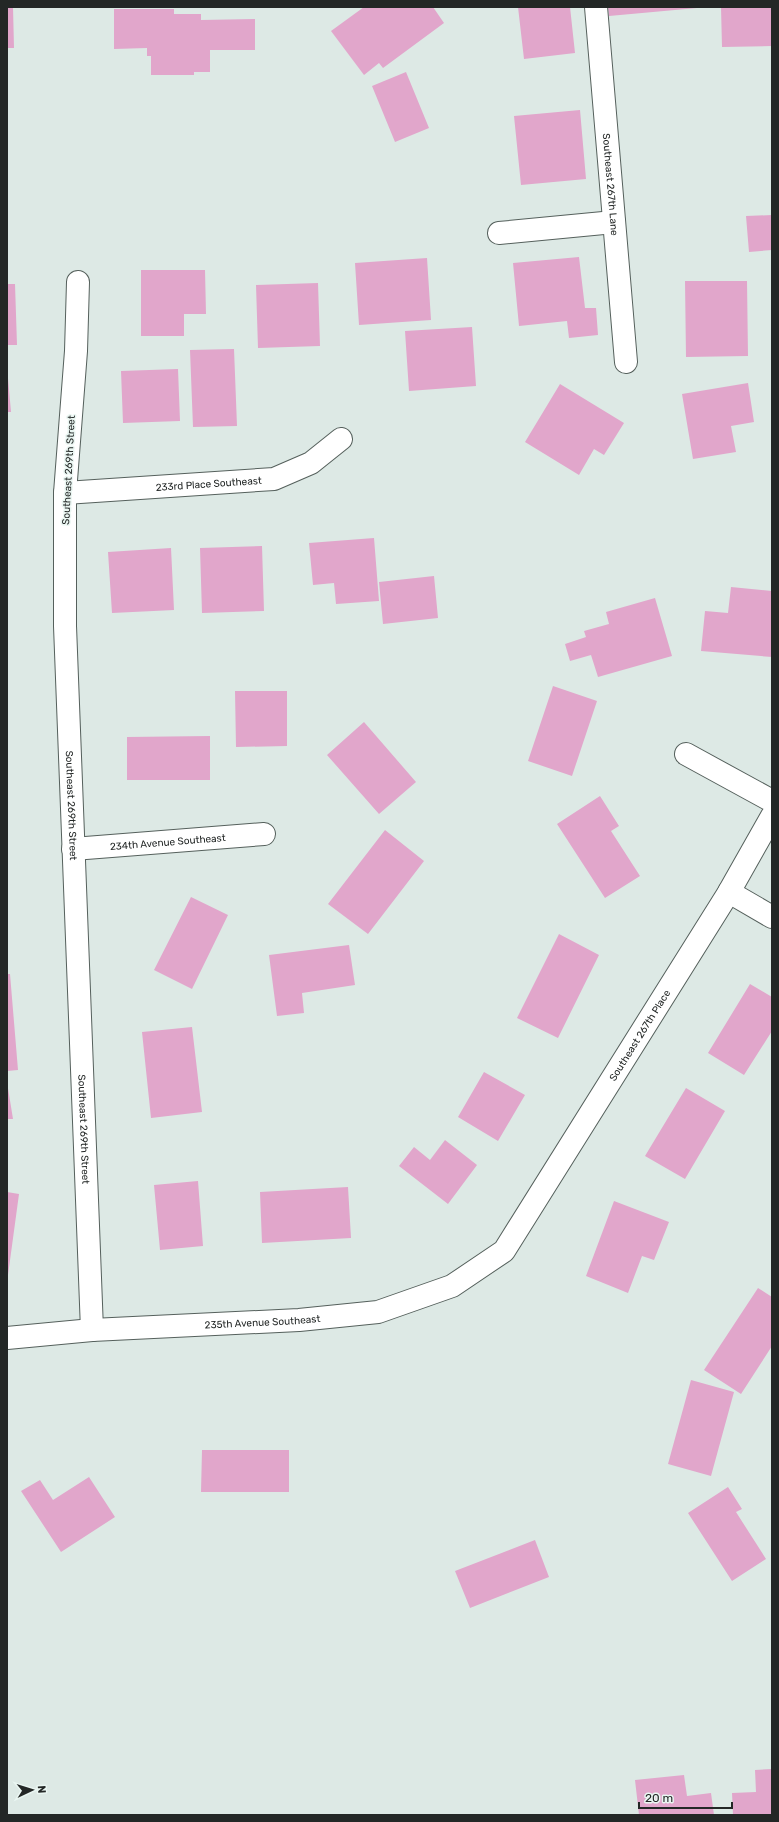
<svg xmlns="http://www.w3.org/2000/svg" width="779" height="1822" font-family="Rubik,sans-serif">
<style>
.building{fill:#e1a6cb}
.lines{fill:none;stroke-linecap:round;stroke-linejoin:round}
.minor-casing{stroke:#55605c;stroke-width:24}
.minor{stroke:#fff;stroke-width:22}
.labels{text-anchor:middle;stroke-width:3;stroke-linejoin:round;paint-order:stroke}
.street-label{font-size:10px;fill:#232726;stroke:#eaf6f2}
</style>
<rect width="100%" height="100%" fill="#dde9e5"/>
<path class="building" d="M 7,7 L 13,7 L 14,48 L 7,48 Z
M 364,7 L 433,7 L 444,23 L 383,68 L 379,63 L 364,75 L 331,31 Z
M 518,7 L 570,7 L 575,53 L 524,59 Z
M 608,7 L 697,7 L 697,8 L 609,16 Z
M 721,7 L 772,7 L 772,46 L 722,47 Z
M 114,9 L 174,9 L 174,14 L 201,14 L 201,20 L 255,19 L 255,50 L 210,50 L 210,72 L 194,72 L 194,75 L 151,75 L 151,56 L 147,56 L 147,48 L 114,49 Z
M 406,72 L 429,128 L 395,142 L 372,86 Z
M 580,110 L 586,179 L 521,185 L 514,116 Z
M 772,215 L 772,250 L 749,252 L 746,216 Z
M 579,257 L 585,308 L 596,308 L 598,335 L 569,338 L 567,321 L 519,326 L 513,263 Z
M 427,258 L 431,320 L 359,325 L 355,263 Z
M 141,270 L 205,270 L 206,314 L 184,314 L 184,336 L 141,336 Z
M 685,281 L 747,281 L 748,356 L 686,357 Z
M 318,283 L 320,346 L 258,348 L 256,285 Z
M 7,284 L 15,284 L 17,345 L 7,345 Z
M 472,327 L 476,386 L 409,391 L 405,331 Z
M 234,349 L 237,426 L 193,427 L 190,350 Z
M 7,367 L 11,412 L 7,412 Z
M 178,369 L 180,421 L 123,423 L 121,371 Z
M 748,383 L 754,422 L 731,426 L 736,452 L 693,459 L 682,394 Z
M 560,384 L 624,423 L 604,455 L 594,449 L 579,475 L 525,442 Z
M 374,538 L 379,601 L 336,604 L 334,583 L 313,585 L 309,543 Z
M 262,546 L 264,611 L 202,613 L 200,548 Z
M 171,548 L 174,610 L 112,613 L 108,552 Z
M 434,576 L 438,618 L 383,624 L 379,582 Z
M 731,587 L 772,591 L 772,657 L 701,651 L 705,611 L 728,613 Z
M 655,598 L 672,656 L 598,677 L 591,655 L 570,661 L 565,644 L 586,637 L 584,631 L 609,624 L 606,612 Z
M 553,686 L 597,701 L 572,776 L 528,761 Z
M 235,691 L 287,691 L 287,746 L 236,747 Z
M 364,722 L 416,782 L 379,814 L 327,755 Z
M 210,736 L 210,780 L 127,780 L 127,737 Z
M 600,796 L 619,826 L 611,831 L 640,876 L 605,898 L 557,824 Z
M 385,830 L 424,861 L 368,934 L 328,904 Z
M 191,897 L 228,915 L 192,989 L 154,970 Z
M 559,934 L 599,955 L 558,1038 L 517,1018 Z
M 349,945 L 355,985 L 302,993 L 304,1013 L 277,1016 L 269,955 Z
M 7,974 L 10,974 L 18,1070 L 7,1071 Z
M 750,984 L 772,997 L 772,1031 L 744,1075 L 708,1053 Z
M 192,1027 L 202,1112 L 151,1118 L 142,1032 Z
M 484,1072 L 525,1095 L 498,1141 L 458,1117 Z
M 7,1082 L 13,1119 L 7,1119 Z
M 686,1088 L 725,1111 L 685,1179 L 645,1156 Z
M 445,1140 L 477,1165 L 448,1204 L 399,1166 L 414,1147 L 430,1160 Z
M 198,1181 L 203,1246 L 160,1250 L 154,1185 Z
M 348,1187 L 351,1238 L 262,1243 L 260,1192 Z
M 7,1192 L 19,1194 L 8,1275 L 7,1275 Z
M 614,1201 L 669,1222 L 654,1260 L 642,1256 L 628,1293 L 586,1276 Z
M 758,1288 L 772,1297 L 772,1346 L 741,1394 L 704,1370 Z
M 691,1380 L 734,1392 L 711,1476 L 668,1464 Z
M 202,1450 L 289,1450 L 289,1492 L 201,1492 Z
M 89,1477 L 115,1517 L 61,1552 L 21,1491 L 40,1480 L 53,1500 Z
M 728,1487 L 742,1509 L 736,1512 L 766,1559 L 732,1581 L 688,1513 Z
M 535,1540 L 549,1577 L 470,1608 L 455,1571 Z
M 772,1769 L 772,1815 L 733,1815 L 732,1793 L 756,1792 L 755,1770 Z
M 684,1775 L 687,1796 L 711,1793 L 714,1815 L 639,1815 L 635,1780 Z"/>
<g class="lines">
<g class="minor-casing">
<g id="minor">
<path id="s1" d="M 596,7 L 626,362"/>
<path d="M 499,233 L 614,222"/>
<path id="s2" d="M 78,282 L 76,351 L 65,493 L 65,626 L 92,1330"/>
<path id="s3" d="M 65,493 L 274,479 L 311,463 L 341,439"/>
<path d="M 686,754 L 772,801"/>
<path id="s4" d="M 73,849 L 264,834"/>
<path d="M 729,892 L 772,917"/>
<path id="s5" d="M 7,1338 L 92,1330 L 299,1320 L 378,1312 L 452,1286 L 504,1251 L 729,892 L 772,816"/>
</g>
</g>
<use href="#minor" class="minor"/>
</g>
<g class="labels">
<g class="street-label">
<text dy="4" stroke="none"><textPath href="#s1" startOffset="178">Southeast 267th Lane</textPath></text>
<text transform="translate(68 470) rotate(-87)" y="4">Southeast 269th Street</text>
<text dy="4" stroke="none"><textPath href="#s3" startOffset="144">233rd Place Southeast</textPath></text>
<text dy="4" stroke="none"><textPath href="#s2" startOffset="524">Southeast 269th Street</textPath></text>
<text dy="4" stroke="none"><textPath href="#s4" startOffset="95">234th Avenue Southeast</textPath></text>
<text dy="4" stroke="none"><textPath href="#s5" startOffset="768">Southeast 267th Place</textPath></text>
<text dy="4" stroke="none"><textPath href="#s2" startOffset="848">Southeast 269th Street</textPath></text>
<text dy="4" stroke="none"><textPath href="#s5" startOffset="256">235th Avenue Southeast</textPath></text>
</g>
</g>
<rect width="779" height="1822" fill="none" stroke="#232726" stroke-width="16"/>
<g transform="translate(32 1790) rotate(86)" stroke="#eaf6f2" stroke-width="3" paint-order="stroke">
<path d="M0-3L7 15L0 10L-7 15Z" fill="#232726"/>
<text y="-6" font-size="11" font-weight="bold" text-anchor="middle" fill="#232726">N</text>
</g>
<path d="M639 1802v6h93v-6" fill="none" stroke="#232726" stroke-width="2"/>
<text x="645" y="1802" font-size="12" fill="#232726" stroke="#eaf6f2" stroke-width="3" paint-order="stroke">20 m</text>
</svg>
